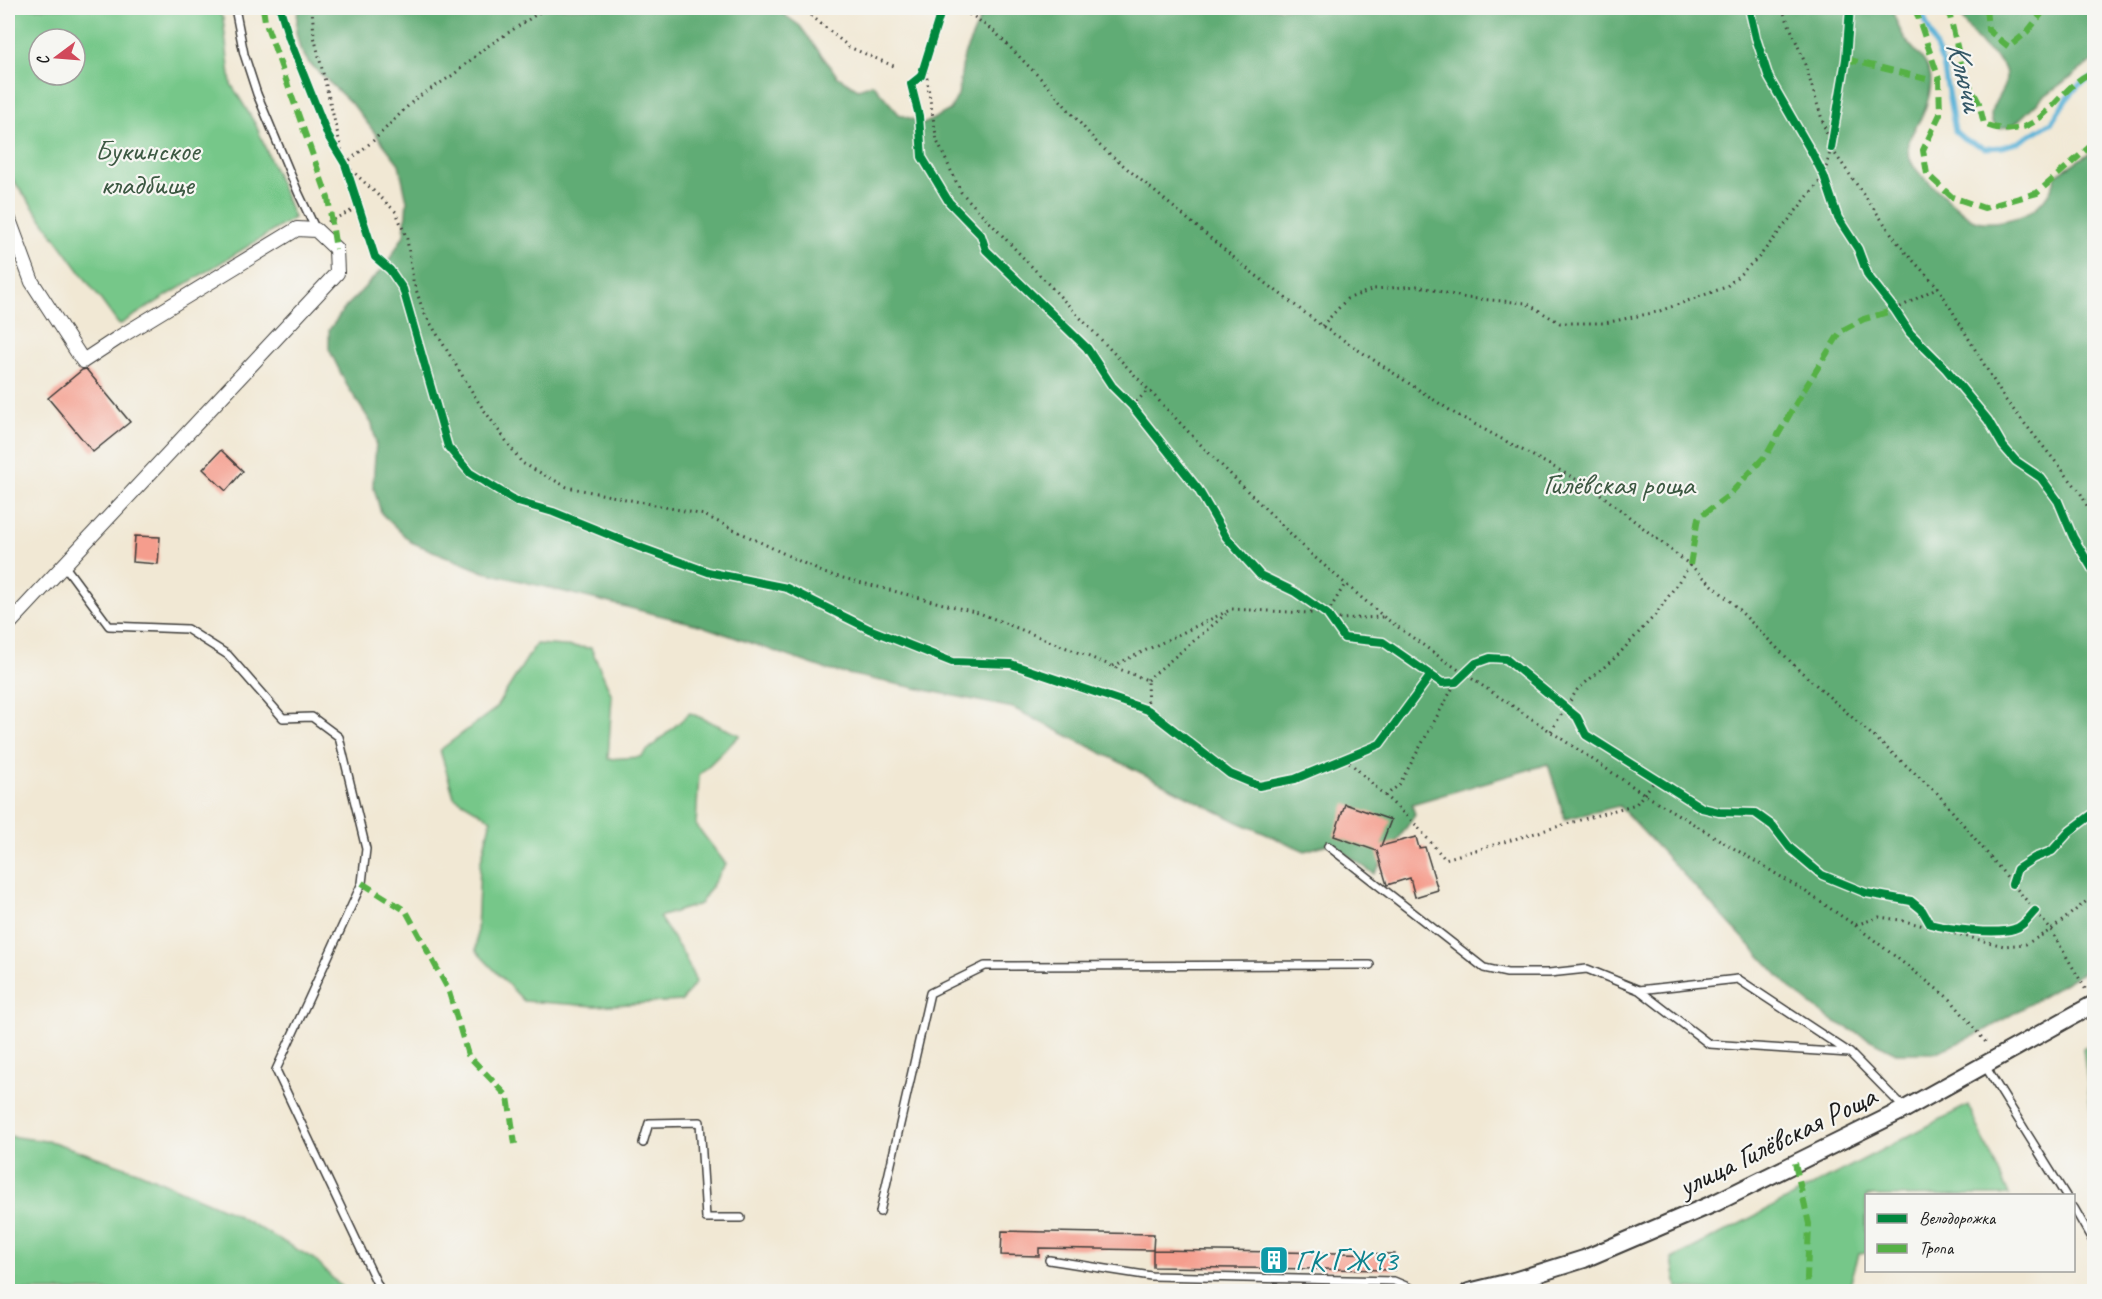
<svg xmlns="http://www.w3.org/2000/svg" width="2102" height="1299" font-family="Caveat,sans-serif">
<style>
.green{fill:#76c789;stroke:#497252;stroke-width:1.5;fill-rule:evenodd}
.forest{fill:#60ac75;stroke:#3e6448;stroke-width:1.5}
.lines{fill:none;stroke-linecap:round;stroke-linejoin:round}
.stream{stroke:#5bb3d8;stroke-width:5}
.building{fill:#f59d8d}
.service-casing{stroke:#3c3b38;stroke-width:10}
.minor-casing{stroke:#3c3b38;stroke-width:16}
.tertiary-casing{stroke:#3c3b38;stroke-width:20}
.path{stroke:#3c3b38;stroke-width:3;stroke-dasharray:1.5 4.5;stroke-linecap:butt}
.service{stroke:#fff;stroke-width:7}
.minor{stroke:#fff;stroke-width:14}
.tertiary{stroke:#fff;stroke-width:16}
.quiet{stroke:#55b145;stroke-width:6;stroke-dasharray:12 6;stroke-linecap:butt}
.cycleway-casing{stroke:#f6f6f2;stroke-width:11}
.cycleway{stroke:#00873e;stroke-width:8}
.labels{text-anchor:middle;stroke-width:4.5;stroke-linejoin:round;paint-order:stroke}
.park-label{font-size:30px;fill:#3c5842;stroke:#f6f6f2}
.street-label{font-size:30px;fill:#1c1c1c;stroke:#f6f6f2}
.culture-label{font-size:30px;fill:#0d838f;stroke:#f6f6f2;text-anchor:start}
.water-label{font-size:32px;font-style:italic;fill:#355867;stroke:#f6f6f2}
</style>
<rect width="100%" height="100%" fill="#f6f6f2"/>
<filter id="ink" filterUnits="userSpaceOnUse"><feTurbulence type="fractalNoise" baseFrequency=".0167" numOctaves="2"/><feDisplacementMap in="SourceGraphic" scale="12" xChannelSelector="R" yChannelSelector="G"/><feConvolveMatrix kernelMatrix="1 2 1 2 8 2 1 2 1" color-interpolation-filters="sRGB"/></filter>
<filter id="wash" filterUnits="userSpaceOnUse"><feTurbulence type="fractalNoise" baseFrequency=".008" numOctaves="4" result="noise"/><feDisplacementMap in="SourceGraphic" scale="24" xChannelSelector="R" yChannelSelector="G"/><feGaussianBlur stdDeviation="1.35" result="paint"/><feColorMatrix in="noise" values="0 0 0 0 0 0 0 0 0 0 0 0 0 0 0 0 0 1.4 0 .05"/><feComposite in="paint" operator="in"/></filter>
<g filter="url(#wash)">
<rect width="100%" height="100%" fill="#f1e8d4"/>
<path class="green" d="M 8,8 L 215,8 L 223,18 L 231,84 L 256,125 L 294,218 L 119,325 L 8,173 ZM 39,39 L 75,39 L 75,75 L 39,75 Z
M 536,644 L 591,648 L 612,696 L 608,759 L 640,757 L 690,713 L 740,735 L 699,775 L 696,825 L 726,864 L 700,904 L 659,917 L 684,955 L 696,982 L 682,1001 L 595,1006 L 524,1001 L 476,951 L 480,865 L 491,819 L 454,797 L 440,750 L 495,709 Z
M 2094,1042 L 2094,1135 L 2083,1048 Z
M 1968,1105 L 2009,1195 L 1866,1196 L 1866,1253 L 1859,1254 L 1848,1291 L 1725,1292 L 1677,1288 L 1672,1259 Z
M 8,1136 L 53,1142 L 137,1171 L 231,1212 L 314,1259 L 345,1291 L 8,1291 Z"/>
<path class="forest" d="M 298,8 L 775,8 L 800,26 L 838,77 L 858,89 L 873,84 L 899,114 L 924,124 L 950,110 L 958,95 L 964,55 L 985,8 L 1891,8 C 1895,17 1898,28 1904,37 C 1912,50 1926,58 1930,74 C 1933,87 1927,106 1921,118 C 1915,129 1907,138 1908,152 C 1909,157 1912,164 1915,168 C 1924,178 1963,215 1974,220 C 1987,225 2005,221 2019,217 C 2037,211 2052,194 2056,175 L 2094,150 L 2094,966 L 1979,1034 L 1934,1053 L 1896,1053 L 1830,1019 L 1793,991 L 1619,806 L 1565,819 L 1548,764 L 1412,804 L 1415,815 L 1374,874 L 1331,843 L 1305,851 L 1238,822 L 1013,708 L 828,670 L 699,625 L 484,572 L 411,542 L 381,513 L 373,485 L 376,442 L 372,424 L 346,384 L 329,349 L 329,330 L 345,308 L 386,265 L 404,235 L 407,201 L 399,164 L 354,106 L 309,63 L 300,49 L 296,32 Z
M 1956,8 L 2094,8 L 2094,60 L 2042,98 L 2016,123 L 2008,127 L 1999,128 L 1992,122 C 1986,103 2011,90 2005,70 C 2002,60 1990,53 1983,46 C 1971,34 1963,22 1956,8 Z"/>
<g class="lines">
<path class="stream" d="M 1920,8 L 1943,64 L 1955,131 L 1964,139 L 1985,148 L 2002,147 L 2019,142 L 2052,122 L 2067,99 L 2079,85 L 2094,77"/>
</g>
<g id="blocks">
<path class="building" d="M 86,369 L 130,422 L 93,452 L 48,398 L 82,370 Z
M 221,450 L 243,471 L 226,491 L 203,469 Z
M 135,536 L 160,537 L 158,564 L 133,562 Z
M 1345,804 L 1391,820 L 1381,846 L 1416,837 L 1419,848 L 1425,847 L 1438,890 L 1415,897 L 1410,878 L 1387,885 L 1377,851 L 1334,836 Z
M 1002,1231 L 1154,1234 L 1153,1250 L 1039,1248 L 1039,1256 L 1001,1255 Z
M 1153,1250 L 1395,1254 L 1394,1270 L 1153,1267 Z"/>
</g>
</g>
<g filter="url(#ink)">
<use href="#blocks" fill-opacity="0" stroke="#3c3b38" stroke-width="1.5"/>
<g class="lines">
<g class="service-casing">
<path id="service" d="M 235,8 L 244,54 L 257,94 L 298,192 L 316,230
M 64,565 L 109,626 L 187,629 L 228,655 L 283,718 L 312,717 L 339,737 L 366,849 L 362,883 L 276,1070 L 381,1292
M 1328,846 L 1484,968 L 1507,973 L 1549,973 L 1587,969 L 1639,990 L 1738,979 L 1850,1053 L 1904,1108
M 1639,990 L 1709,1044 L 1849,1053
M 1985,1066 L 2066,1196
M 643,1143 L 649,1123 L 700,1122 L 706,1218 L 741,1218
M 2074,1208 L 2094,1243
M 880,1212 L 930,993 L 985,966 L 1370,965
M 1049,1260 L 1151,1276 L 1394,1281 L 1420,1292
M 1514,1287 L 1588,1292"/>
</g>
<g class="minor-casing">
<path id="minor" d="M 8,217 L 32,282 L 83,361 L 118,338 L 297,229 L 316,230 L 336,249 L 337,273 L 8,625"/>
</g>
<g class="tertiary-casing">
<path id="tertiary" d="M 1469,1292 L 1514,1281 L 1584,1259 L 1715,1203 L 1905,1109 L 2094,1004"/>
</g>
<path class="path" d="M 312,8 L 314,36 L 345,164 L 396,212 L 407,239 L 413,280 L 423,311 L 479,403 L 522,463 L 567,487 L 704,515 L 824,573 L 982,614 L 1147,680 L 1148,710
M 802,8 L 849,47 L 896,67
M 942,8 L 926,62 L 927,81 L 937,141 L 961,192 L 1200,444 L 1311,554 L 1384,617 L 1441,658 L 1644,794 L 1806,892 L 1856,926 L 1951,1000 L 1988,1045
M 952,8 L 973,16 L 996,33 L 1048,86 L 1099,145 L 1245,267 L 1322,326 L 1454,413 L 1594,489 L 1690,565 L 1731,602 L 1798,669 L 1937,793 L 2051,930 L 2094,895
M 1782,8 L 1803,58 L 1831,148 L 1903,250 L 1938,287 L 2004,398 L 2080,492 L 2094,519
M 345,164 L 374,140 L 415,99 L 453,75 L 485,48 L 546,8
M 328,222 L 359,207
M 1895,310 L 1938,287
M 1322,326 L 1347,299 L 1374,289 L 1418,286 L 1466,298 L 1526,303 L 1560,323 L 1605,323 L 1657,312 L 1726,287 L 1759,257 L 1824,176 L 1831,148 L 1846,59 L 1850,8
M 1132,406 L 1149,389
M 1328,614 L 1338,619 L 1383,617
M 1113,666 L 1232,609 L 1327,614 L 1345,584
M 1147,680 L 1226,614
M 1551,731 L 1577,690 L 1617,656 L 1657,613 L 1690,565
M 1345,758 L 1415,824 L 1445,859 L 1636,804 L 1657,778
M 1385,796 L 1399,785 L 1456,682
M 1856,925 L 1879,917 L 1900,920 L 2004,946 L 2026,944 L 2051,930 L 2086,990"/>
<use href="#service" class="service"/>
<use href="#minor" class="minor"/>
<use href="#tertiary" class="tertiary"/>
<path class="quiet" d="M 263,8 L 265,21 L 328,198 L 336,249
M 1915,8 L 1939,79 L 1940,114 L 1923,150 L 1927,174 L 1952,197 L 1984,208 L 2037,193 L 2094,143
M 1948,8 L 1963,72 L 1979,103 L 1984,124 C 2043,148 2055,85 2094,72
M 1986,8 L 1988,30 L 2009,47 L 2027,32 L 2046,8
M 1846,59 L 1926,79
M 1690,565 L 1698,518 L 1728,496 L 1767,454 L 1802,393 L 1841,331 L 1864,319 L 1895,310
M 362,883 L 406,911 L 448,989 L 468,1055 L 508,1097 L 515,1144
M 1795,1163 L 1809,1224 L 1807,1278 L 1809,1292"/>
<g class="cycleway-casing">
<path id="cycleway" d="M 280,8 L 289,38 L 328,136 L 345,164 L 375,257 L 390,270 L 403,289 L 448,447 L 470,473 L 518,502 L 553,512 L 639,547 L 708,572 L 787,588 L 869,629 L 952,662 L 1011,664 L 1148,710 L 1230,774 L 1259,786 L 1295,779 L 1380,744 L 1431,675
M 942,8 L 921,76 L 911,84 L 919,116 L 922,157 L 949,202 L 981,235 L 986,250 L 1087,348 L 1112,386 L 1132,406 L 1198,489 L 1226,537 L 1260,575 L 1295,592 L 1327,614 L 1344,638 L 1383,642 L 1442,683 L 1456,682 L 1476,663 L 1490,658 L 1506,659 L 1577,717 L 1586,735 L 1702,808 L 1719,812 L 1755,813 L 1773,826 L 1790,848 L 1822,875 L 1866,893 L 1911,901 L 1922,910 L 1930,924 C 1948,929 1997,935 2014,929 C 2023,927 2029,917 2035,911
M 1749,8 L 1756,38 L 1769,78 L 1811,151 L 1824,176 L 1838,218 L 1858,249 L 1868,276 L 1895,310 L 1910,333 L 1946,369 L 1988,420 L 2003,446 L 2016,461 L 2041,478 L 2058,501 L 2073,537 L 2094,572
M 1831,148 L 1846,59 L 1850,8
M 2012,884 L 2017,869 L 2034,858 L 2052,851 L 2070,831 L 2094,813"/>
</g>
<use href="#cycleway" class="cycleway"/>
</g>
</g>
<defs>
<g id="building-square" transform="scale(1.5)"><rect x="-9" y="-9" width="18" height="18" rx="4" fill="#0f9aa8" stroke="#f6f6f2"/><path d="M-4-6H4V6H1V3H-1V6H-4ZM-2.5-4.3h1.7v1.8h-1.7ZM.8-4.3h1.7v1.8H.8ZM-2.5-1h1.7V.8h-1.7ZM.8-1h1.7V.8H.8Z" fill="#fff"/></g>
</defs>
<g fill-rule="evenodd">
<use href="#building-square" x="1274" y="1260"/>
</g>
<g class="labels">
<g class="park-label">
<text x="147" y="160">Букинское<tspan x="147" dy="34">кладбище</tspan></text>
<text x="1619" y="494">Гилёвская роща</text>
</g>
<g class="street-label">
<text transform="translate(1777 1141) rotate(-26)" y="10">улица Гилёвская Роща</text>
</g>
<g class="culture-label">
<text x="1295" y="1270">ГК ГЖ93</text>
</g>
<g class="water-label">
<text transform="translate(1966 76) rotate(76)" y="11">Ключи</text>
</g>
</g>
<rect width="2102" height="1299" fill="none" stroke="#f6f6f2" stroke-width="30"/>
<rect x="1865" y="1194" width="210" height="78" fill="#f6f6f2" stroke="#9f9f9c" stroke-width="1.5"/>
<rect x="1877" y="1214" width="30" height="9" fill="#00873e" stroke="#9f9f9c" stroke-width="1.5"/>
<text x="1919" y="1224" font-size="18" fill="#1c1c1c">Велодорожка</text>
<rect x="1877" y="1244" width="30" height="9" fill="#55b145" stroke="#9f9f9c" stroke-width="1.5"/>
<text x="1919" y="1254" font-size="18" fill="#1c1c1c">Тропа</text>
<g transform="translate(57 57) rotate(254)"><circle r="28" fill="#f6f6f2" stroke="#9f9f9c" stroke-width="1.5"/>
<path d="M0-4.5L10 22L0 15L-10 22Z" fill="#d1495b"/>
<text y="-9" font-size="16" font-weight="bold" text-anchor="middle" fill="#1c1c1c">С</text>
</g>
</svg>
